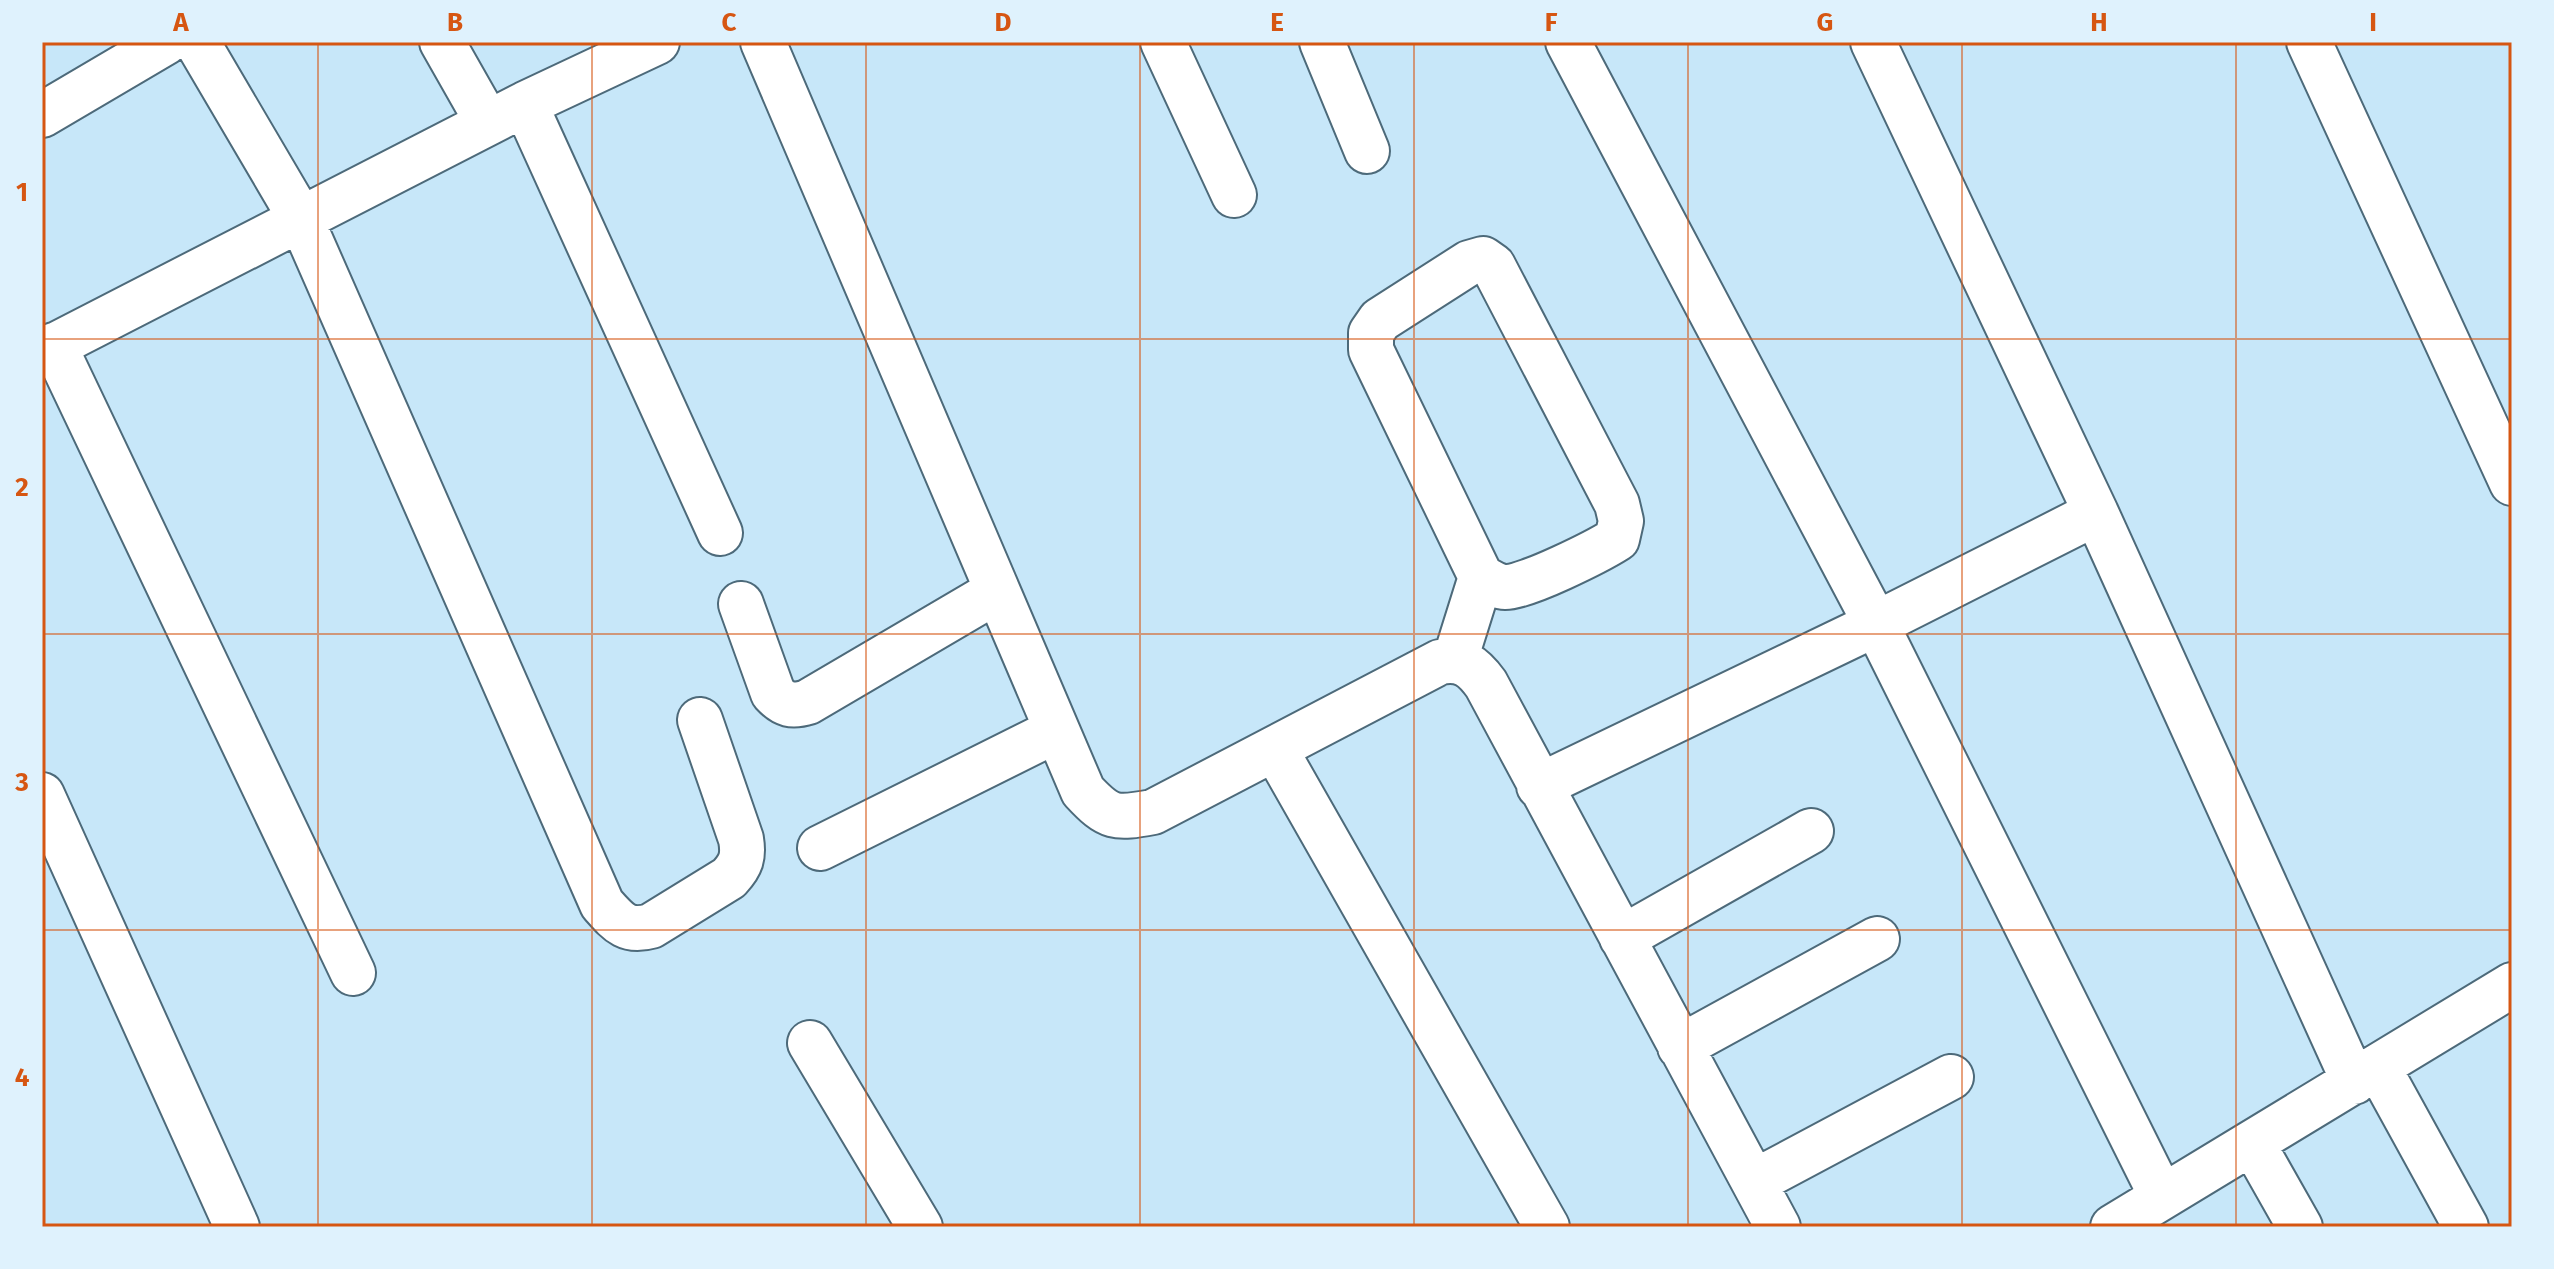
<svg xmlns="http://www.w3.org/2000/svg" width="2554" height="1269" font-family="'Fira Sans',sans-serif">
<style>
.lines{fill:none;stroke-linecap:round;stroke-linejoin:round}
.minor-casing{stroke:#4d6a7a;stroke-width:48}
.minor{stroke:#fff;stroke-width:44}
.grid{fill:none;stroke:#d65612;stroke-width:2;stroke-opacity:0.55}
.neatline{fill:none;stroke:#d65612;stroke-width:3}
.grid-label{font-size:26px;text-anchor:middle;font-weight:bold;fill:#d65612}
</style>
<rect width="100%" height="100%" fill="#c7e7f9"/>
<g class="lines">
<g class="minor-casing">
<path id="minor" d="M 197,42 L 301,219 L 602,904 C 618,922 626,933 651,926 L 729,878 C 741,865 744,857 741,839 L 700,720
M 442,42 L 488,123
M 763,42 L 1083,791 C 1109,819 1115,819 1153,812 L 1440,662 C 1462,658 1473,666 1486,684 L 1778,1227
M 1163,42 L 1234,195
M 1322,42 L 1367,151
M 1873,42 L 2096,513
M 2309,42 L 2512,483
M 525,104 L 720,533
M 42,115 L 166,42
M 54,345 L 353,973
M 42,352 L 525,104 L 657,42
M 741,604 L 773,693 C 784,705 792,707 808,702 L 997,591
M 1455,660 L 1481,577 C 1488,580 1497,587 1505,587 C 1525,588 1598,551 1617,539 L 1621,521 L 1617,504 L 1493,266 L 1483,259 L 1469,263 L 1380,320 L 1371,333 L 1371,350 L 1481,577
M 1275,749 L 1547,1227
M 1539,786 L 1876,624 L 1568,42
M 42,795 L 237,1227
M 820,848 L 1057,730
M 1622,938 L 1811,831
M 810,1043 L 920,1227
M 1680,1047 L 1877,939
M 2378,1067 L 2466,1227
M 2253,1144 L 2300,1227
M 1754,1182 L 1951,1077
M 2162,1197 L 1876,624 L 2096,513 L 2354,1082
M 2113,1227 L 2512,985"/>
</g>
<use href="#minor" class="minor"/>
</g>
<path class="grid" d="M 318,42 L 318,1227M 592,42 L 592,1227M 866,42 L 866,1227M 1140,42 L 1140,1227M 1414,42 L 1414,1227M 1688,42 L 1688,1227M 1962,42 L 1962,1227M 2236,42 L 2236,1227M 42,339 L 2512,339M 42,634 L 2512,634M 42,930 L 2512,930"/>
<rect width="2554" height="1269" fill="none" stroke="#dff2fd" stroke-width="88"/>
<rect x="44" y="44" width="2466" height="1181" class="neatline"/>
<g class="grid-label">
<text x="181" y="31">A</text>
<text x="455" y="31">B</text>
<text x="729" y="31">C</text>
<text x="1003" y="31">D</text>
<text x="1277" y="31">E</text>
<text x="1551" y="31">F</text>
<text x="1825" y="31">G</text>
<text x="2099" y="31">H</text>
<text x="2373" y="31">I</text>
<text x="22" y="201">1</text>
<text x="22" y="496">2</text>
<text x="22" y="791">3</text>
<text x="22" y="1086">4</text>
</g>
</svg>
